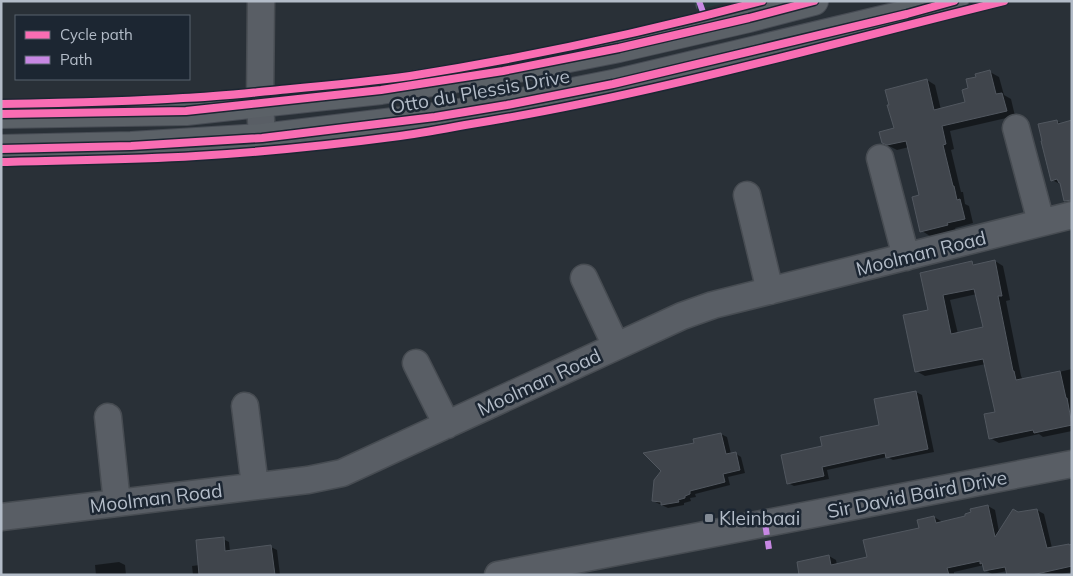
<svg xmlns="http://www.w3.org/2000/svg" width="1073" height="576" font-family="Mulish,sans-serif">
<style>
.grass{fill:url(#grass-tufts)}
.shadow{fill:#0007;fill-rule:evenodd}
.building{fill:#40454c;stroke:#51575f;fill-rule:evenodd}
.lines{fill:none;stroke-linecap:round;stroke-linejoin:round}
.minor-casing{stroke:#474c52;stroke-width:29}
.major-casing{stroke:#474c54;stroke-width:30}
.minor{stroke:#595e65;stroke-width:26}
.major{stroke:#5b6167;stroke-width:28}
.quiet{stroke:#c787e3;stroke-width:6;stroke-dasharray:12 6;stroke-linecap:butt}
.cycleway-casing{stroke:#1c2632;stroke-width:11}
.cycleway{stroke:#f96db3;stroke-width:8}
.poi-dot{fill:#838b95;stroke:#1c2632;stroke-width:2}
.labels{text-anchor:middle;stroke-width:5;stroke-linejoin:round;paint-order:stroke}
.street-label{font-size:19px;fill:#b3bcc8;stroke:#1c2632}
.poi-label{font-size:19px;fill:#b3bcc8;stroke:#1c2632;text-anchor:start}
</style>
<defs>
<pattern id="grass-tufts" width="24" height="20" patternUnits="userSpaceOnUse" patternTransform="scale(1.25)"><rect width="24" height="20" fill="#263a3d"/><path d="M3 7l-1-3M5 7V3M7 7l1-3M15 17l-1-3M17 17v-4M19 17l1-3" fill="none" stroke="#435558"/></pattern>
</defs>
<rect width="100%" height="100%" fill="#293037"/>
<path class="grass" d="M 693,1 L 732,1 L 697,10 Z"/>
<path class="shadow" d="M 990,72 L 999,77 L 1004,95 L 1011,99 L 1015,116 L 950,131 L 954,149 L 951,150 L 961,192 L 963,192 L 965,204 L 969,206 L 973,223 L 955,228 L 956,230 L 930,236 L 922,231 L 921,196 L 909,147 L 897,150 L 883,143 L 895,129 L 927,80 L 935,85 L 941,110 L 967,103 L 970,89 Z
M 1057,121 L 1062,124 L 1062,185 L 1052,180 Z
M 995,261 L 1003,266 L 1010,300 L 1006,301 L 1021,376 L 1023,380 L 1072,369 L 1072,431 L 1043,437 L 1039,434 L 999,443 L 990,438 L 997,413 L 986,364 L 925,376 L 916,371 L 930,311 L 922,274 L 972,263 L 976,265 ZM 977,294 L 984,328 L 958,334 L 950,300 Z
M 916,392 L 922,395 L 934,452 L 893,460 L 887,457 L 827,470 L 829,479 L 794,486 L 788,483 L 823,447 L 881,426 L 876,400 Z
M 721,434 L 727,437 L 731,454 L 735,453 L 741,457 L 745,473 L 728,477 L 730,485 L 695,494 L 696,497 L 690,498 L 691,501 L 684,503 L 684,505 L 668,508 L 653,501 L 695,444 Z
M 988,506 L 995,510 L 999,532 L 1018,514 L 1037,510 L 1044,514 L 1052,548 L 1072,544 L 1072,572 L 1057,575 L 1008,575 L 1007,571 L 992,574 L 985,570 L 984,565 L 954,572 L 954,575 L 801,575 L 829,556 L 836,560 L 837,565 L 868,558 L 921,529 L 934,517 L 941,521 L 941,523 L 967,517 Z
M 223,539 L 229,542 L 230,552 L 271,547 L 277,550 L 280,575 L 193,575 L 192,566 L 200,565 Z
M 119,562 L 125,565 L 126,575 L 96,575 L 95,565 Z"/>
<path class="building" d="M 990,70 L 996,94 L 1002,93 L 1007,111 L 942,126 L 946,144 L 943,145 L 953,186 L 954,186 L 957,200 L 960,199 L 965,219 L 947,223 L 948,225 L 920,232 L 912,197 L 919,195 L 906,141 L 887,145 L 882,143 L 879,132 L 894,128 L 887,105 L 889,105 L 885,90 L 927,79 L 934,110 L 965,102 L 962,90 L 968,88 L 966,79 L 976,77 L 975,74 Z
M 1057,120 L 1058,124 L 1072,120 L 1072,200 L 1064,201 L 1060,183 L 1059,183 L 1057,179 L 1051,181 L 1041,141 L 1042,141 L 1038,124 Z
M 995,260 L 1002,296 L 998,296 L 1013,371 L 1014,371 L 1016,380 L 1060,371 L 1066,398 L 1067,398 L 1072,425 L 1034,433 L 1033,430 L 989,439 L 984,414 L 995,412 L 983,359 L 915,372 L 903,315 L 928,310 L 920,273 L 972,261 L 973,265 ZM 974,289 L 983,327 L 951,334 L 943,295 Z
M 916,391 L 928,449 L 886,458 L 885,453 L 822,467 L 824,476 L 787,484 L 781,455 L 822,446 L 820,437 L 879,425 L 874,399 Z
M 721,433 L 726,454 L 736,452 L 740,470 L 723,474 L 725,482 L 690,491 L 690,494 L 685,496 L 685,498 L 678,500 L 679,502 L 661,505 L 661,502 L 652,501 L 654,480 L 661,471 L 643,453 L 694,443 L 693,439 Z
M 988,505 L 995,537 L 1013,509 L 1018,512 L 1037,509 L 1047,548 L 1069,544 L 1069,545 L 1072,544 L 1072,566 L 1032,575 L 1007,575 L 1005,567 L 984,571 L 982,563 L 980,564 L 980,561 L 947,568 L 949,575 L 799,575 L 797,562 L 829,555 L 831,565 L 867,557 L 863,540 L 919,528 L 917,520 L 934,516 L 936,523 L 965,516 L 965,514 L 971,512 L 970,509 Z
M 224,537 L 225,551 L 271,545 L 275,575 L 199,575 L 196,540 Z"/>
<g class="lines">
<g class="minor-casing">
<path id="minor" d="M 261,1 L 260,103 L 262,138
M 1016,128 L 1041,222
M 880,158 L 906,257
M 747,195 L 770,291
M 584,278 L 616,346
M 416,363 L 447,425
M 245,406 L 255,486
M 108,417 L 117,503
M 1,517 L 308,480 L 342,473 L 682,316 L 713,305 L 1072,215
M 498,575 L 1072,464"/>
</g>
<g class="major-casing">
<path id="major" d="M 1,114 L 186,111 L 381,90 L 503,71 L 619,48 L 749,18 L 814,1
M 1,149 L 131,146 L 262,138 L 435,117 L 507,105 L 613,84 L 907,14 L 954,1"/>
</g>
<use href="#minor" class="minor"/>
<use href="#major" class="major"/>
<path class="quiet" d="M 699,1 L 703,12
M 765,523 L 769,549"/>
<g class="cycleway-casing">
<path id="cycleway" d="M 1,104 C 62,103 123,102 183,98 C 215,97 248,93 280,90 C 323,86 367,82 410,76 C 530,57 646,32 762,1
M 1,114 L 186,111 L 381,90 L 503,71 L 619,48 L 749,18 L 814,1
M 1,149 L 131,146 L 262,138 L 435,117 L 507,105 L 613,84 L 907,14 L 954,1
M 1,162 C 66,160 131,160 196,156 C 264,152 332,145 400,136 C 422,133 444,129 465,125 C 648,96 825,45 1004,1"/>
</g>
<use href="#cycleway" class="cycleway"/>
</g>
<rect class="poi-dot" x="704" y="513" width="10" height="10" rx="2.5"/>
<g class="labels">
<g class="street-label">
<text transform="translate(480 91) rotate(-10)" y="7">Otto du Plessis Drive</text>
<text transform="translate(921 253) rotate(-14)" y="7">Moolman Road</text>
<text transform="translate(539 382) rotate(-25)" y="7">Moolman Road</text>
<text transform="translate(917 494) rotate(-11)" y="7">Sir David Baird Drive</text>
<text transform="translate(156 498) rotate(-7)" y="7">Moolman Road</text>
</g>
<g class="poi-label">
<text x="719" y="525">Kleinbaai</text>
</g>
</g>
<rect width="1073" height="576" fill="none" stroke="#b3bcc8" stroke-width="5"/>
<rect x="15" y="15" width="175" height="65" fill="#1c2632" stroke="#58626e"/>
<rect x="25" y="31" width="25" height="8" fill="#f96db3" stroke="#58626e"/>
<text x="60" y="40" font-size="15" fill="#b3bcc8">Cycle path</text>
<rect x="25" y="56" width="25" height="8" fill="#c787e3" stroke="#58626e"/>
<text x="60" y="65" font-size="15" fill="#b3bcc8">Path</text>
</svg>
